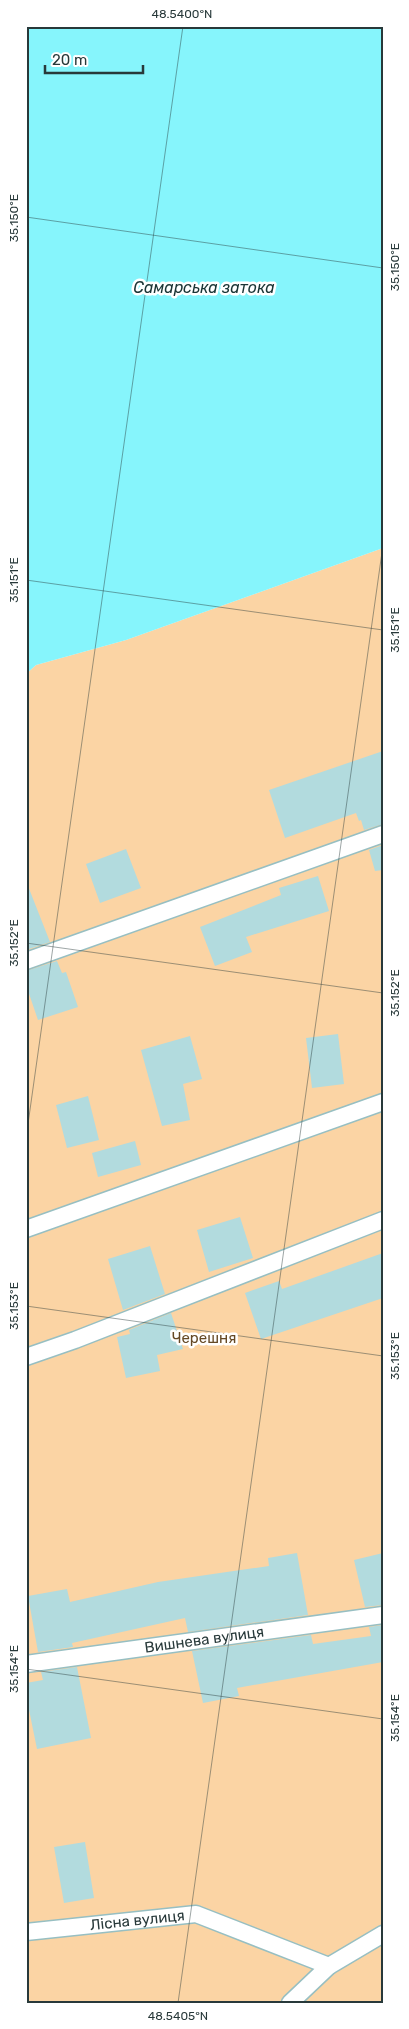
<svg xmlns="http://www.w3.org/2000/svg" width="409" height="2029" font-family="Rubik,sans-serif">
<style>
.green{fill:#fbd4a4}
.water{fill:#86f5fc}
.building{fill:#b2dbde}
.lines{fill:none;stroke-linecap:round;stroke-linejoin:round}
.lane-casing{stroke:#97bfc2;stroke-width:19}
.lane{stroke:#fff;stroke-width:16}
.ticks{fill:none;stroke:#28393a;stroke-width:1;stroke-opacity:0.45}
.labels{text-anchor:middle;stroke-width:5;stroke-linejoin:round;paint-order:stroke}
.park-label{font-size:15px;fill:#654925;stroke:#fff}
.street-label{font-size:15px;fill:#28393a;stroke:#fff}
.water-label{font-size:16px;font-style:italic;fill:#1a3435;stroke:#fff}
.neatline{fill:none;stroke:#28393a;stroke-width:2}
.ticks-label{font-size:12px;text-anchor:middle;fill:#28393a}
</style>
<rect width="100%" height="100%" fill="#ecfcfd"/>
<path class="green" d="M 383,548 L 383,2003 L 26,2003 L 26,674 L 36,665 L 126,640 Z"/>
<path class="water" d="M 26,26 L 383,26 L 383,548 L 126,640 L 36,665 L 26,674 Z"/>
<path class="building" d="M 383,751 L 383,824 L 364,830 L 361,820 L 359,821 L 356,813 L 285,838 L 269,790 Z
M 383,845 L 383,870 L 375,871 L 369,850 Z
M 126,849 L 141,888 L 100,903 L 86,864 Z
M 318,876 L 329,911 L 246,937 L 252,952 L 215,966 L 200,927 L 281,895 L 279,888 Z
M 26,886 L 28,886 L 50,942 L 26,950 Z
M 57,961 L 62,973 L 66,972 L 78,1007 L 38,1020 L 26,985 L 26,971 Z
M 338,1034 L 344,1084 L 312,1088 L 306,1038 Z
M 190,1036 L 202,1079 L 183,1084 L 190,1120 L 162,1126 L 141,1050 Z
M 88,1096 L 99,1140 L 67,1148 L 56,1105 Z
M 135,1141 L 141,1165 L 98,1177 L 92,1153 Z
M 240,1217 L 253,1258 L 209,1272 L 197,1230 Z
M 150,1246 L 165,1294 L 123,1310 L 108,1259 Z
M 383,1253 L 383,1298 L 261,1339 L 245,1293 L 279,1281 L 282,1289 Z
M 171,1313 L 183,1349 L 157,1355 L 160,1371 L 126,1378 L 117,1337 L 130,1334 L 129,1330 Z
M 297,1553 L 308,1615 L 188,1632 L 185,1618 L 72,1643 L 73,1647 L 38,1652 L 28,1596 L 67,1589 L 70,1602 L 158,1582 L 269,1566 L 268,1558 Z
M 383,1553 L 383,1605 L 365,1607 L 354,1560 Z
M 383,1625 L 383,1662 L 237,1688 L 239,1696 L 203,1703 L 192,1651 L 311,1635 L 313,1644 L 371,1636 L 369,1627 Z
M 77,1667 L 91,1738 L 37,1749 L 26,1695 L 26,1683 L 43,1680 L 41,1672 Z
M 85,1842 L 94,1898 L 64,1903 L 54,1847 Z"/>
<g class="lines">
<g class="lane-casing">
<g id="lane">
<path d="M 26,961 L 383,834"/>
<path d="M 26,1229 L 383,1102"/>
<path d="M 26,1357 L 75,1340 L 383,1220"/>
<path id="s1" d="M 26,1664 L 383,1615"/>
<path id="s2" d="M 26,1932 L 196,1914 L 329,1966"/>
<path d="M 290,2003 L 329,1966 L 383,1934"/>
</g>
</g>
<use href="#lane" class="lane"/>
</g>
<path class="ticks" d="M 26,217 L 383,268M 26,580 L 383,630M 26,943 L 383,993M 26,1138 L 183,26M 26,1306 L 383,1356M 26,1669 L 383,1719M 178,2003 L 383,545"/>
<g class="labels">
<g class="park-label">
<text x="204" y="1343">Черешня</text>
</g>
<g class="street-label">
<text dy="5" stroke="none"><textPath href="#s1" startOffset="180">Вишнева вулиця</textPath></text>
<text dy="5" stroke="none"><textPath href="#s2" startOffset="112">Лісна вулиця</textPath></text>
</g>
<g class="water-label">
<text x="204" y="293">Самарська затока</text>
</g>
</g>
<rect width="409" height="2029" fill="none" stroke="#ffffff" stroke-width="55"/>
<path d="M45 65v8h98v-8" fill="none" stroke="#28393a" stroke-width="2.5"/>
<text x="52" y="65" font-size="15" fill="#28393a" stroke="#ffffff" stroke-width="4" paint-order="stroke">20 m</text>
<rect x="28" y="28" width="354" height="1974" class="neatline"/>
<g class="ticks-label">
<text x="182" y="18">48.5400°N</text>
<text transform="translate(14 218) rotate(-90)" y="4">35.150°E</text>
<text transform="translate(395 267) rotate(-90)" y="4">35.150°E</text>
<text transform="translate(14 580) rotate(-90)" y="4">35.151°E</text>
<text transform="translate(395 630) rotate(-90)" y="4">35.151°E</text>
<text transform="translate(14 943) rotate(-90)" y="4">35.152°E</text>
<text transform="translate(395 993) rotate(-90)" y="4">35.152°E</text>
<text transform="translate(14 1306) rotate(-90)" y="4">35.153°E</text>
<text transform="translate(395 1356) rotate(-90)" y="4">35.153°E</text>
<text transform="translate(14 1669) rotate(-90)" y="4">35.154°E</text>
<text transform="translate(395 1718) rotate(-90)" y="4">35.154°E</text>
<text x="178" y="2020">48.5405°N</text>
</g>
</svg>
